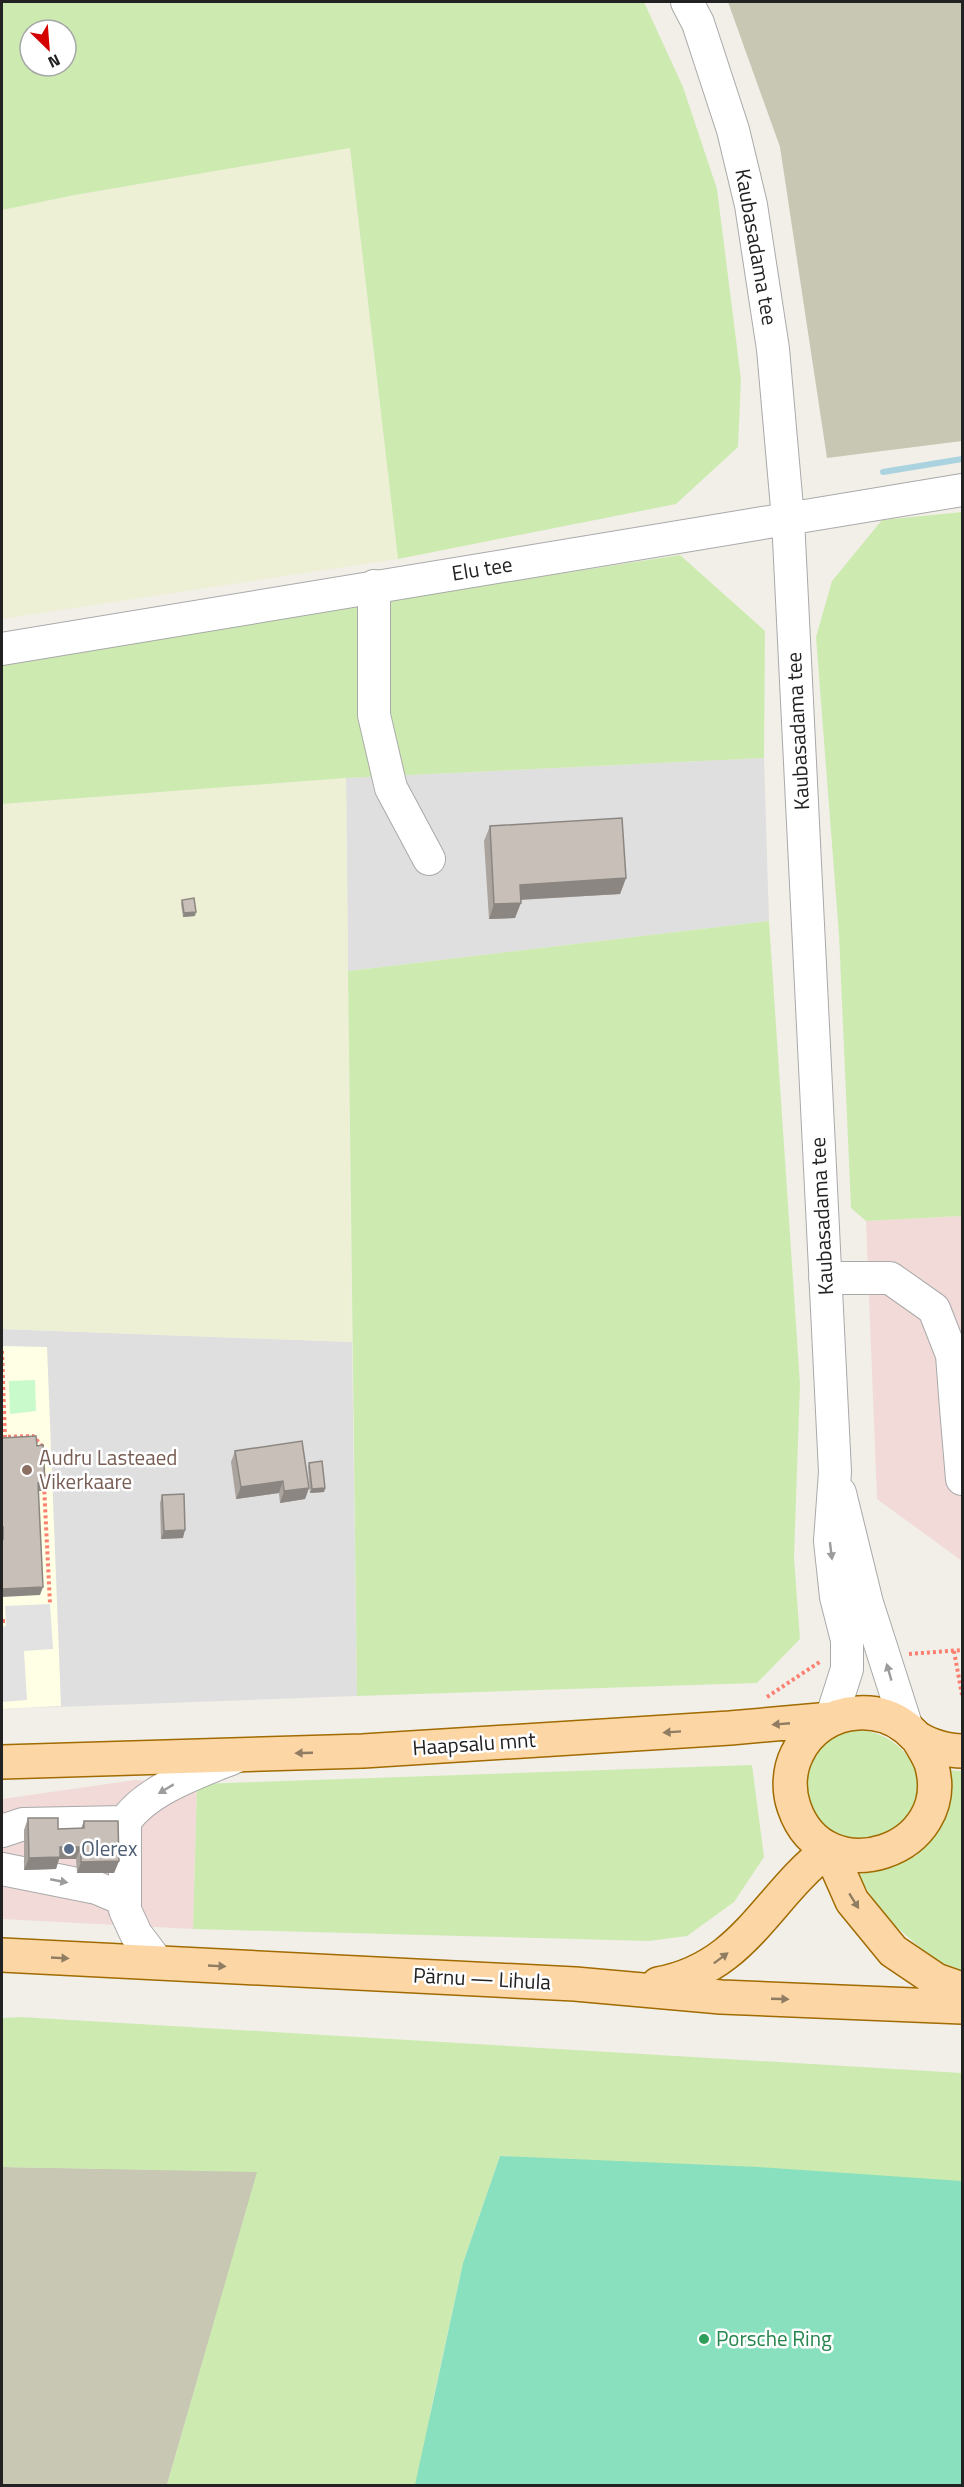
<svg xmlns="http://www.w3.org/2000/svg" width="964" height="2487" font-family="'Titillium Web',sans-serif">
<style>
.residential{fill:#e0dfdf}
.commercial{fill:#f2dad9}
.education{fill:#ffffe5}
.construction{fill:#c7c7b4}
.farmland{fill:#eef0d5}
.grass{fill:#cdebb0;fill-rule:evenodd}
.park{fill:#c8facc}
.pitch{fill:#88e0be}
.parking{fill:#e2e2e2}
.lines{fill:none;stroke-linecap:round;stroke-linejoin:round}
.stream{stroke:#aad3df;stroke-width:6}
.minor-casing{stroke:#a9a9a9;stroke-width:34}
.major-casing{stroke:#a06b00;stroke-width:36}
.path{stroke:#fa8072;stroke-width:4;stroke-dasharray:3 3;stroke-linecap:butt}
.minor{stroke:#fff;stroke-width:32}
.major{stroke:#fcd6a4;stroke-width:33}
.wall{fill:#aba49e}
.shaded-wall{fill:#8b8681}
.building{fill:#c7bfb8;stroke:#8b8681;stroke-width:1.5}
.oneway{fill:#9c9c9c}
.oneway2{fill:#8f7c63}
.education-dot{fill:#8d6e63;stroke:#fff;stroke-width:2}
.service-dot{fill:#5c6f8a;stroke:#fff;stroke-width:2}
.leisure-dot{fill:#2e9e5b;stroke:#fff;stroke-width:2}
.labels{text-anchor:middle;stroke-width:5;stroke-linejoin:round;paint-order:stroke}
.street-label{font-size:21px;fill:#222;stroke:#fff}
.education-label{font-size:21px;fill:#785e54;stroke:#fff;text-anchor:start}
.service-label{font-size:21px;fill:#4e5e75;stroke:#fff;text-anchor:start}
.leisure-label{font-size:21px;fill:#27864d;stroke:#fff;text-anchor:start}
</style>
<rect width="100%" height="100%" fill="#f2efe9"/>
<path class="residential" d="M 764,758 L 769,921 L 348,971 L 346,778 Z
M 2,1329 L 352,1342 L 357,1696 L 2,1709 Z"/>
<path class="commercial" d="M 962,1216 L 962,1561 L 877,1499 L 866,1221 Z
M 135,1780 L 197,1784 L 193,1929 L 2,1919 L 2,1799 Z"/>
<path class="education" d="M 2,1346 L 47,1347 L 61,1706 L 2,1709 Z"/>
<path class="construction" d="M 728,2 L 962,2 L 962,441 L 827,458 L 780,147 Z
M 2,2167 L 258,2171 L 167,2485 L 2,2486 Z"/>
<path class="farmland" d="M 350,148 L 398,559 L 2,619 L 2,210 L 75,195 Z
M 346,778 L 352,1342 L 2,1329 L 2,804 Z"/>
<path class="grass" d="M 2,2 L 644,2 L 683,87 L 717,189 L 741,379 L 738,447 L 676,504 L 398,559 L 350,148 L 75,195 L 2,210 ZM 30,30 L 66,30 L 66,66 L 30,66 Z
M 962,512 L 962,1216 L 866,1221 L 851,1208 L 839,935 L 816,637 L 832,581 L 882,520 Z
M 680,555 L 765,631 L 764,758 L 346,778 L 2,804 L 2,660 Z
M 769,921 L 800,1384 L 794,1557 L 800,1639 L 757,1683 L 357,1696 L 348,971 Z
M 851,1730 C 909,1728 942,1791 897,1830 C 889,1837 871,1838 861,1840 C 849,1843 832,1841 823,1831 C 816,1822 810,1809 804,1799 L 809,1760 L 826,1741 Z
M 752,1765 L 764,1857 L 734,1902 L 687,1936 L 649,1941 L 193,1929 L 197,1784 Z
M 946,1770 L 962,1771 L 962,1971 L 933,1959 L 883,1915 L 858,1875 L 916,1856 L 942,1821 Z
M 21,2017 L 962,2073 L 962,2182 L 500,2156 L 463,2263 L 430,2414 L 589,2485 L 167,2485 L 257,2172 L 2,2167 L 2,2018 Z"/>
<path class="park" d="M 35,1380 L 36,1411 L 10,1414 L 9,1381 Z"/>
<path class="pitch" d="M 500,2156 L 758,2167 L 962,2181 L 962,2485 L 415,2485 L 463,2263 Z"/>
<path class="parking" d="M 50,1604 L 53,1649 L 24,1651 L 27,1700 L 2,1702 L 2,1627 L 6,1626 L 5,1606 Z"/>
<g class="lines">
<path class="stream" d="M 883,472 L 962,459"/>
<g class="minor-casing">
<path id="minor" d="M 687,2 L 698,23 L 733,130 L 751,205 L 773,349 L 788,519 L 835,1472 L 830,1541 L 836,1597 L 847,1640 L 847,1669 L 831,1719
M 374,586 L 374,715 L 391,788 L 429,859
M 2,649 L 962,490
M 825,1278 L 890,1278 L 934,1309 L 952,1355 L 956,1408 L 962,1407
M 956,1408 L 962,1479
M 840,1493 L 867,1603 L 907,1728
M 2,1831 L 23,1824 L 125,1822
M 2,1869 L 97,1888 L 125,1900
M 158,1963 L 136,1934 L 125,1910 L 125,1822 C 146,1789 204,1770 238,1756"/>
</g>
<g class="major-casing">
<path id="major" d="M 918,1739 C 923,1747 928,1755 931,1763 C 958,1851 824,1896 794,1807 C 788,1790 789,1770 797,1754 C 808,1730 832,1714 858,1713 C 875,1712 892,1717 905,1727 C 910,1730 914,1736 919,1739 C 930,1746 949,1751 962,1751
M 2,1762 L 363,1751 L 730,1728 L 831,1719
M 2,1955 L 575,1984 L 721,1997 L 962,2007
M 658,1984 C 745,1968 766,1897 829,1849 L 852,1901 L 893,1951 L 936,1980 L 962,1989"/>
</g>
<path class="path" d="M 2,1351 L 5,1437
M 2,1437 L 33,1436 L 42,1446 L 50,1604
M 2,1621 L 5,1621
M 954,1651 L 962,1695
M 909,1654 L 962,1650
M 767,1697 L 821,1661"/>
<use href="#minor" class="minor"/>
<use href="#major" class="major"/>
</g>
<path class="wall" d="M 490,826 L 626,878 L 620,894 L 520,900 L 515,918 L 489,919 L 484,841 Z
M 182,900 L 195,916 L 183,917 L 181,904 Z
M 235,1451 L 309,1488 L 305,1499 L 280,1503 L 279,1493 L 236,1499 L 231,1462 Z
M 309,1463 L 325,1488 L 324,1492 L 310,1493 L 308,1467 Z
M 162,1495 L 183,1538 L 161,1539 L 160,1503 Z
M 28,1818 L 58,1829 L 81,1828 L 84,1821 L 119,1861 L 114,1873 L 77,1873 L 76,1859 L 59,1859 L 56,1869 L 24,1870 L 24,1830 Z"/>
<path class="shaded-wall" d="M 626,878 L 620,894 L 514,900 L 520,885 Z
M 521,903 L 515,918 L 489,919 L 494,904 Z
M 196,912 L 195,916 L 183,917 L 184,913 Z
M 283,1481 L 279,1493 L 236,1499 L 241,1487 Z
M 38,1483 L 45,1483 L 42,1491 L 35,1491 Z
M 309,1488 L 305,1499 L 280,1503 L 284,1491 Z
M 325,1488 L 324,1492 L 310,1493 L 312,1489 Z
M 185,1530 L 183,1538 L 161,1539 L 164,1531 Z
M 43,1587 L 40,1595 L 2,1597 L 2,1589 Z
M 60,1847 L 81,1847 L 76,1859 L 59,1859 L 56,1869 L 24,1870 L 29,1858 Z
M 119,1861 L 114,1873 L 77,1873 L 81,1862 Z"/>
<path class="building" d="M 622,818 L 626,878 L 520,885 L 521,903 L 494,904 L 490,826 Z
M 194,898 L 196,912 L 184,913 L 182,900 Z
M 36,1436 L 37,1446 L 43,1445 L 45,1483 L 38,1483 L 43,1587 L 2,1589 L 2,1539 L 3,1539 L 3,1527 L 2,1527 L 2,1438 Z
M 302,1441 L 309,1488 L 284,1491 L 283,1481 L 241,1487 L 235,1451 Z
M 322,1461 L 325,1488 L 312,1489 L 309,1463 Z
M 184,1494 L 185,1530 L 164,1531 L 162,1495 Z
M 28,1818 L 58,1818 L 58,1829 L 84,1828 L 84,1821 L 118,1821 L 119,1861 L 81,1862 L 81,1847 L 60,1847 L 60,1857 L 29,1858 Z"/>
<defs><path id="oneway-solid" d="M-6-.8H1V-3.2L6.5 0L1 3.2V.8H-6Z" transform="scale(1.5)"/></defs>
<g class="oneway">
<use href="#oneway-solid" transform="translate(831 1551) rotate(83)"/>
<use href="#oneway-solid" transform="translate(889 1672) rotate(-106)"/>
<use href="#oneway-solid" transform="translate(166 1789) rotate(149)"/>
<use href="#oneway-solid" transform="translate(59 1881) rotate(11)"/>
</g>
<g class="oneway2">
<use href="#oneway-solid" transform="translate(781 1724) rotate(175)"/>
<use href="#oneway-solid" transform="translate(672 1732) rotate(176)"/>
<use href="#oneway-solid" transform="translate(304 1753) rotate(178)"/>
<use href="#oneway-solid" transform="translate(854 1901) rotate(58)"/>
<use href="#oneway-solid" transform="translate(60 1958) rotate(3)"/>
<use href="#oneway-solid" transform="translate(721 1958) rotate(-37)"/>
<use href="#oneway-solid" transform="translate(217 1966) rotate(3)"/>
<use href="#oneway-solid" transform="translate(780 1999) rotate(2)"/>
</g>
<circle class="education-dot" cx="27" cy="1470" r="6"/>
<circle class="service-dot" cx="69" cy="1849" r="6"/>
<circle class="leisure-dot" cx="704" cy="2339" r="6"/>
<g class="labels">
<g class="street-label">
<text transform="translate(756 247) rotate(80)" y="7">Kaubasadama tee</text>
<text transform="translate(482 569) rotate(-9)" y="7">Elu tee</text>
<text transform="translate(798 731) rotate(-93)" y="7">Kaubasadama tee</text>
<text transform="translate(822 1216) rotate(-93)" y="7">Kaubasadama tee</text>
<text transform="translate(474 1744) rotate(-4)" y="7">Haapsalu mnt</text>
<text transform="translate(482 1979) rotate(3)" y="7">Pärnu — Lihula</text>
</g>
<g class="education-label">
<text x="39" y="1465">Audru Lasteaed<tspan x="39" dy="24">Vikerkaare</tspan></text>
</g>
<g class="service-label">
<text x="81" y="1856">Olerex</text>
</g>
<g class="leisure-label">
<text x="716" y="2346">Porsche Ring</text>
</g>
</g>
<rect width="964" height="2487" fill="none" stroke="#222222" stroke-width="6"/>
<g transform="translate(48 48) rotate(155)"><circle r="28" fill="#ffffff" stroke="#a7a7a7" stroke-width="1.5"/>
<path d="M0-4.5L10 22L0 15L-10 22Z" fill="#d40000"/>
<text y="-9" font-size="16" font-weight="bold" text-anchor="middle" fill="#222222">N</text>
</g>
</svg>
